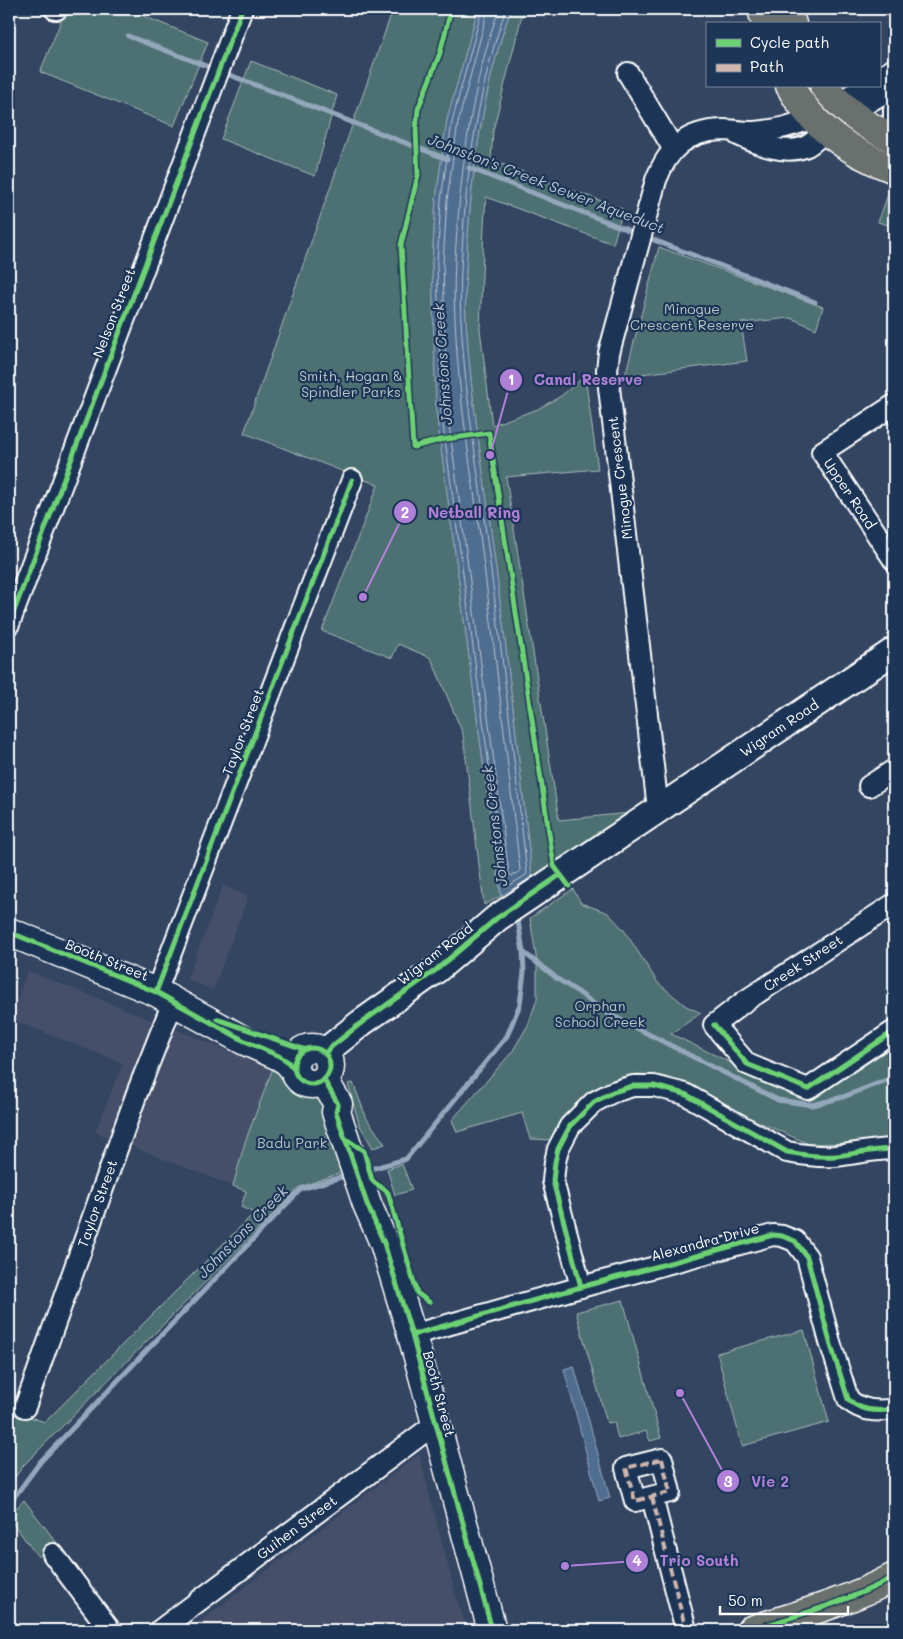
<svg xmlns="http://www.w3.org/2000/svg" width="903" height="1639" font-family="Mali,sans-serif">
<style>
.built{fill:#44506a}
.green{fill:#4d7172;stroke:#a6b8b8}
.water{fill:#4f6d8f;stroke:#95a7bc}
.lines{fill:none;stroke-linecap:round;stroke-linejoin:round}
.shore{stroke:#b9c5d2;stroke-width:1}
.stream{stroke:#95a7bc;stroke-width:5}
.minor-casing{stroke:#fff;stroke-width:24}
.tertiary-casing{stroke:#fff;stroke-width:30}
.secondary-casing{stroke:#fff;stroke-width:31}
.primary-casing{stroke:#fff;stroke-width:31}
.minor{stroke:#1d3557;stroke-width:20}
.tertiary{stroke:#1d3557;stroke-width:26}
.secondary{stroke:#1d3557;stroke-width:28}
.primary{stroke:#6b706d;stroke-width:28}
.quiet{stroke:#d1b7ad;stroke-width:4;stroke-dasharray:8 4;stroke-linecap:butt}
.cycleway-casing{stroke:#1d3557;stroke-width:8}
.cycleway{stroke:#6cd273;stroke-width:5}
.labels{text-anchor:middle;stroke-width:4.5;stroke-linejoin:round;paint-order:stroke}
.park-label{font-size:14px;fill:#b8c6c7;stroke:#1d3557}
.street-label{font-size:14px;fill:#fff;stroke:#1d3557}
.water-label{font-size:15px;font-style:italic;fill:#b9c5d2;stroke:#1d3557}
.leader{fill:none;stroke:#b080d9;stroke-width:2}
.callout-dot{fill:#b080d9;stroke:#1d3557;stroke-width:2}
.mark-label{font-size:15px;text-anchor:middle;font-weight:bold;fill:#fff}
.callout-label{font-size:15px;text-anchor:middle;font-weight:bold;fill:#b080d9;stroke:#1d3557;stroke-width:4.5;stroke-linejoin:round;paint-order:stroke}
</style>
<rect width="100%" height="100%" fill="#344562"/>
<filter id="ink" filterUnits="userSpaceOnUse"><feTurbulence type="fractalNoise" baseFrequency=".02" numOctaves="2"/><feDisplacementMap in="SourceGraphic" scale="10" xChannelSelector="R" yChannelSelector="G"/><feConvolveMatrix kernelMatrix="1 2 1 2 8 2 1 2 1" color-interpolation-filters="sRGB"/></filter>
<g filter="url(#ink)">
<path class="built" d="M 223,885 L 248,897 L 213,990 L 187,979 Z
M 28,971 L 273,1068 L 245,1142 L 233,1186 L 95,1132 L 123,1063 L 10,1019 Z
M 419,1454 L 455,1593 L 467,1630 L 189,1630 Z"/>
<path class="green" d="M 66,9 L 126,9 L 208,42 L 174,126 L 40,72 Z
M 393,9 L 478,9 L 447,120 L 436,199 L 432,263 L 436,410 L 501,896 L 484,905 L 463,734 L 431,658 L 398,644 L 392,658 L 322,631 L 378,485 L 244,433 Z
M 511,9 L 525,9 L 521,19 L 493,131 L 491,160 L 623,209 L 613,244 L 486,197 L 484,226 L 480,329 L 492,425 L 538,409 L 561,396 L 585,376 L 598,469 L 506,477 L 559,820 L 630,813 L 532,877 C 520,772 509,666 495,562 C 485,481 471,402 466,321 C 464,287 467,253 469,220 C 475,148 487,76 511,9 Z
M 251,61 L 337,95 L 315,176 L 221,139 Z
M 890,189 L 894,191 L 894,227 L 878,222 Z
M 659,247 L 823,307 L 816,329 L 791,318 L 741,323 L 747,361 L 625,376 Z
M 573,889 L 581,903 L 608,913 L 624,930 L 658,983 L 686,1006 L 701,1013 L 671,1034 L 800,1096 L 816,1097 L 894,1046 L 894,1140 L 889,1139 L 853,1143 L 809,1144 L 743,1115 L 691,1088 L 656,1075 L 637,1074 L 617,1078 L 590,1091 L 572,1108 L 558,1123 L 553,1140 L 530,1139 L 522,1113 L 457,1132 L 452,1120 L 512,1052 L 528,1025 L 537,999 L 537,963 L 530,918 Z
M 273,1068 C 290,1077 307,1087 320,1102 C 333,1116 340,1152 346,1171 L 300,1187 L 23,1466 L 9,1486 L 9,1410 L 45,1422 L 254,1213 L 241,1207 L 246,1191 L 233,1186 L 245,1142 Z
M 353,1083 L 367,1119 L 385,1144 L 373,1148 L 359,1124 L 348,1084 Z
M 402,1164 L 412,1190 L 395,1195 L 387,1169 Z
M 623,1300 L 661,1438 L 650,1441 L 646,1431 L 618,1439 L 614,1422 L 607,1423 L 576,1312 Z
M 804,1330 L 829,1422 L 742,1446 L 717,1353 Z
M 24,1500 L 57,1543 L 38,1557 L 9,1518 L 9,1516 Z"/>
<path class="water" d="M 478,9 L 511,9 C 487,76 475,148 469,220 C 467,253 464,287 466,321 C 471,402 485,481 495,562 C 509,666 520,772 532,877 L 501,896 L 436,410 L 432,263 L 436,199 L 447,120 Z
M 574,1366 L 610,1498 L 599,1501 L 564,1369 Z"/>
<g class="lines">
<path class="shore" d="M 482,9 L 452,122 L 441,200 L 437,263 L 441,410 L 505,884 L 507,887 L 526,875 L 527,873 C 515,770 504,666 490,563 C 480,482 465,401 461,320 C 459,286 462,252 464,219 C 470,148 482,76 506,9
M 488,9 L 458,123 L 447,200 L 443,263 L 447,409 L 509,874 L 512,876 L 519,872 L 520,870 C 508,768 497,667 484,566 C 474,484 458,401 455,319 C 453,285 455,252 458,218 C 464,147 475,76 499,9"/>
<path class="stream" d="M 128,36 L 214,69
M 222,72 L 447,159
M 469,168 L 638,234
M 646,237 L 815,302
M 523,952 L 554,976
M 556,978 L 578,992 L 605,1012 L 778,1100 L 813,1105 L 843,1097 L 894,1077
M 364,1171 L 406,1159 L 507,1036 L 520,1004 L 524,972 L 523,952 L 517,914
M 9,1504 L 41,1461 L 301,1189 L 348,1175"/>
<g class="minor-casing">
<g id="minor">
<path d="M 55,9 L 57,9"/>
<path d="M 628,73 L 673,148"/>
<path d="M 879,78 L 894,69"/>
<path d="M 839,102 L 866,86"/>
<path d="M 894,109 L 894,123"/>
<path d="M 850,113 L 894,87"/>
<path d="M 738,135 C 758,144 785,156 807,146 C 814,142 820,136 826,131"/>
<path id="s1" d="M 894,405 L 822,452 L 894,560"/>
<path d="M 9,624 L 242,9"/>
<path d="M 869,786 L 894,770"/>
<path d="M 658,809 L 607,370 L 609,353 L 656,180 C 668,149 686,131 722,130 C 732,130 742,132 753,132 C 774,131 793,126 812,118"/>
<path d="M 894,904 L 745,1001 L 714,1025 L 747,1064 L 808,1089 L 894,1031"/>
<path d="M 156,992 L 352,480"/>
<path d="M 581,1287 L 553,1181 L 555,1162 L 558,1149 L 570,1126 L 594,1102 L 613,1092 L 633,1086 L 654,1086 L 685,1094 L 787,1152 C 803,1155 819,1157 835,1156 C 855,1154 874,1149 894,1149"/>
<path d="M 412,1335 L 581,1287 L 773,1235 L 782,1236 L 795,1241 L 807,1257 L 830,1342 L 848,1399 C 860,1411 878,1412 894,1409"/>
<path id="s2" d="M 25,1407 L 137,1093 L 173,1002"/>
<path d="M 662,1459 L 670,1492 L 635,1501 L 626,1468 Z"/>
<path d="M 652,1497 L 686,1630"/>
<path d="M 53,1554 L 110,1630"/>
<path id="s3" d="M 160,1630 L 435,1424"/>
</g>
</g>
<g class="tertiary-casing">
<g id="tertiary">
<path id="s4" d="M 325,1053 L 331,1047 L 361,1023 L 436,970 L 497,918 L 894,651"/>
</g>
</g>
<g class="secondary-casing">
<path id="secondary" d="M 9,932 L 156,992 L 243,1040 L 279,1056 L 287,1061 L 293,1068
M294 1066a18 18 0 1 1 36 0a18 18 0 1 1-36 0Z
M 324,1080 L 338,1104 L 336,1112 L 367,1204 L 384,1243 L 412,1335 L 492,1630"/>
</g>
<g class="primary-casing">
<path id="primary" d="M 762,9 L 766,24
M 787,9 L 792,24
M 790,86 C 812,127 851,153 894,169
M 824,86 C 843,110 867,127 894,139
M 751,1630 C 799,1615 850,1601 894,1577"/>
</g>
<use href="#minor" class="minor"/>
<use href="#tertiary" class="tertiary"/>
<use href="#secondary" class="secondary"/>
<use href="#primary" class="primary"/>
<path class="quiet" d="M 662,1459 L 670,1492 L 635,1501 L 626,1468 Z
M 652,1497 L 686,1630"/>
<g class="cycleway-casing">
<path id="cycleway" d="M 451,9 L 440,53 L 418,109 L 416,130 L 418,175 L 401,245 L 413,447 L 440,440 L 489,433 L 554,866 L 569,886
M 9,624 L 242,9
M 9,932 L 156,992 L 243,1040 L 279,1056 L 287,1061 L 293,1068
M 156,992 L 352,480
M 217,1019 L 303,1049
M 714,1025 L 747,1064 L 808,1089 L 894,1031
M294 1066a18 18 0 1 1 36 0a18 18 0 1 1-36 0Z
M 325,1053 L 331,1047 L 361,1023 L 436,970 L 497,918 L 560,875
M 324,1080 L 338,1104 L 336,1112 L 367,1204 L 384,1243 L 412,1335 L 492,1630
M 346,1139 L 364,1151 L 372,1180 C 376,1186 383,1186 388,1193 L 417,1293 L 429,1302
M 581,1287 L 553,1181 L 555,1162 L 558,1149 L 570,1126 L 594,1102 L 613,1092 L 633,1086 L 654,1086 L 685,1094 L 787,1152 C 803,1155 819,1157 835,1156 C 855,1154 874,1149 894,1149
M 412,1335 L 581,1287 L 773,1235 L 782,1236 L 795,1241 L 807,1257 L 830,1342 L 848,1399 C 860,1411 878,1412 894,1409
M 751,1630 C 799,1615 850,1601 894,1577"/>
</g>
<use href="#cycleway" class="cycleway"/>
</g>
</g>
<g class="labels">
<g class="park-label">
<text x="692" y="314">Minogue<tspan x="692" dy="16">Crescent Reserve</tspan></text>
<text x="351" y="381">Smith, Hogan &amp;<tspan x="351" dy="16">Spindler Parks</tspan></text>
<text x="600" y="1011">Orphan<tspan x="600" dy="16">School Creek</tspan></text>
<text x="292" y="1148">Badu Park</text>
</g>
<g class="street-label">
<text transform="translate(114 313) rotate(-69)" y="5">Nelson Street</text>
<text transform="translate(620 478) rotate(-97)" y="5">Minogue Crescent</text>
<text dy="5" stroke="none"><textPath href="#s1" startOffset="136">Upper Road</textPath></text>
<text dy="5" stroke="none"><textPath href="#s4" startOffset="559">Wigram Road</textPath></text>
<text transform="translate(243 732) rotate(-69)" y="5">Taylor Street</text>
<text transform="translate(435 954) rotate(-38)" y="5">Wigram Road</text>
<text transform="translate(107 960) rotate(22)" y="5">Booth Street</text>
<text transform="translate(803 963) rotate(-33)" y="5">Creek Street</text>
<text dy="5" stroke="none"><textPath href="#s2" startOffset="216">Taylor Street</textPath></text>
<text transform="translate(705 1242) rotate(-15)" y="5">Alexandra Drive</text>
<text transform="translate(439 1394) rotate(75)" y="5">Booth Street</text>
<text dy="5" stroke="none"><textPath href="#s3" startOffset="171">Guihen Street</textPath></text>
</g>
<g class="water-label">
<text transform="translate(546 184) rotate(21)" y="5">Johnston's Creek Sewer Aqueduct</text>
<text transform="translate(443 364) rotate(-94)" y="5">Johnstons Creek</text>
<text transform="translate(495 826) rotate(-97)" y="5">Johnstons Creek</text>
<text transform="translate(243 1232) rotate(-46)" y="5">Johnstons Creek</text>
</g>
</g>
<path class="leader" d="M490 455L511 380M363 597L405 512M680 1393L728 1481M565 1566L637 1561"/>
<g class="callout-dot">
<circle cx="490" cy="455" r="5"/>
<circle cx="363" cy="597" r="5"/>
<circle cx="680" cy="1393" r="5"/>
<circle cx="565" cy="1566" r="5"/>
<circle cx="511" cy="380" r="12"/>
<circle cx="405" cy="512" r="12"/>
<circle cx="728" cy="1481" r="12"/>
<circle cx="637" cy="1561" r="12"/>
</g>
<g class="mark-label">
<text x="511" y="385">1</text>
<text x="405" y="518">2</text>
<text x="728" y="1487">3</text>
<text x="637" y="1566">4</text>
</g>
<g class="callout-label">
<text x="588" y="385">Canal Reserve</text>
<text x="474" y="518">Netball Ring</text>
<text x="770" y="1487">Vie 2</text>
<text x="699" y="1566">Trio South</text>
</g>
<rect width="903" height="1639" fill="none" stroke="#1d3557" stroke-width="30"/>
<rect x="15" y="15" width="873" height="1609" fill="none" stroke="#fff" stroke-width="2" filter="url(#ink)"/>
<rect x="706" y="22" width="175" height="65" fill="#1d3557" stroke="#77869a"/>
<rect x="716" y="39" width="25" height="8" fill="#6cd273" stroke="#77869a"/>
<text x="750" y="48" font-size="15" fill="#ffffff">Cycle path</text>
<rect x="716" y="64" width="25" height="8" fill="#d1b7ad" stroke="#77869a"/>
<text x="750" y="72" font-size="15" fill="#ffffff">Path</text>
<path d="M720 1606v8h128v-8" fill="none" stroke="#ffffff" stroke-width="2.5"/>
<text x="728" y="1606" font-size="15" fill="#ffffff" stroke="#1d3557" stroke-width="4" paint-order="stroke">50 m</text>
</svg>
